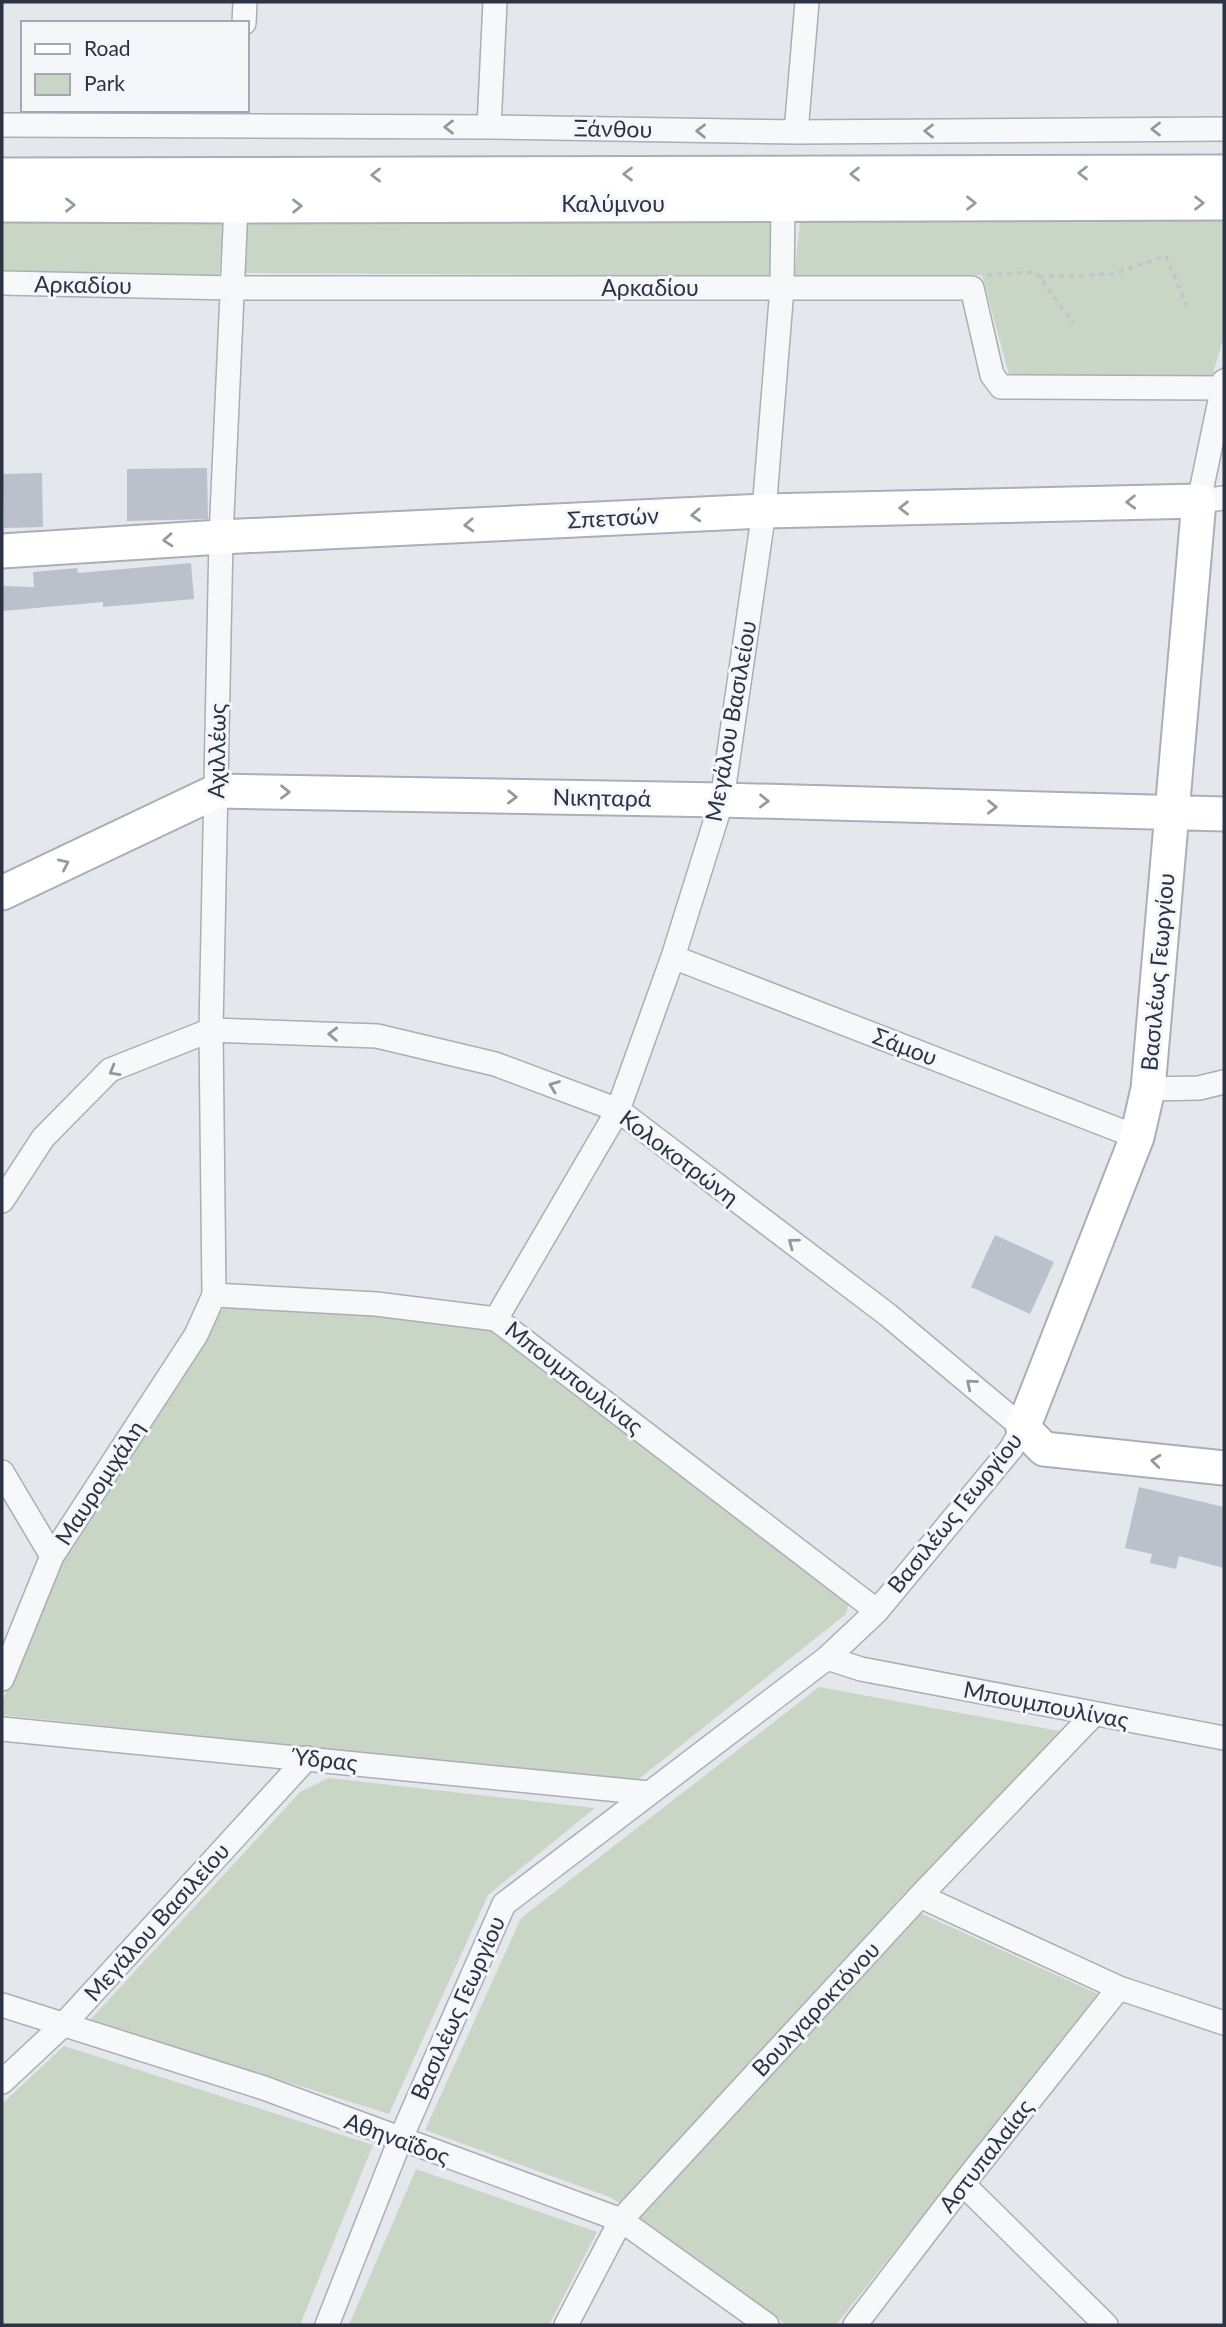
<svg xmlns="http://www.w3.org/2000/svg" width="1226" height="2327" font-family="Lato,sans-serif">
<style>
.green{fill:#c9d6c5}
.building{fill:#bbc0ca}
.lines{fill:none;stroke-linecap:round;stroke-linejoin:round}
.street-casing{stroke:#a9aeb7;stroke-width:26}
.secondary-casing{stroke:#a9aeb7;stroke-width:37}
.path{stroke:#c2c5cb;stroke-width:3.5;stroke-dasharray:5 5;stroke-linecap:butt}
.street{stroke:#f7f8fa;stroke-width:23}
.secondary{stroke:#fff;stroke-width:33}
.oneway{stroke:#9196a0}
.oneway2{stroke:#959aa2}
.labels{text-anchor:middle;stroke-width:6;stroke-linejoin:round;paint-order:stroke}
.street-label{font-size:23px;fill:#2b3445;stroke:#f4f6f9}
</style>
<rect width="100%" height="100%" fill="#e4e7ec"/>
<path class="green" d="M 775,212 L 770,276 L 243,273 L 249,214 Z
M 224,213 L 219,275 L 2,273 L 2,214 Z
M 801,213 L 1224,215 L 1224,336 L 1212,377 L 1009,375 L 982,275 L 794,277 Z
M 254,1303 L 491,1327 L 849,1603 L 846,1614 L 635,1782 L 2,1715 L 2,1702 L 58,1560 L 222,1309 Z
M 819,1687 L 1065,1732 L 896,1902 L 1098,1994 L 836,2325 L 787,2325 L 612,2198 L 425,2130 L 521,1918 Z
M 329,1778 L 595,1808 L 488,1895 L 389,2114 L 90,2020 L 300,1792 Z
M 64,2046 L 373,2145 L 300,2325 L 2,2325 L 2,2104 Z
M 416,2169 L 597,2232 L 549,2325 L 349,2325 Z"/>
<path class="building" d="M 207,468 L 208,519 L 127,521 L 127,469 Z
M 42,473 L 43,527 L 4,528 L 3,474 Z
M 191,563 L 194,599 L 103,607 L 103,602 L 2,611 L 2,586 L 34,587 L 33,572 L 77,568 L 78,573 Z
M 995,1235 L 1054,1262 L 1030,1314 L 971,1287 Z
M 1139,1487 L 1224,1507 L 1224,1568 L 1179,1556 L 1176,1569 L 1150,1563 L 1152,1554 L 1125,1548 Z"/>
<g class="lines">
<g class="street-casing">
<path id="street" d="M 244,23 L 245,2
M 2,125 L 489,127 L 796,132 L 1224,129
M 489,127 L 495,2
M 796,132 L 807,2
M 2,283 L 232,288 L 972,288 L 992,375 L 1001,387 L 1222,388
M 1224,381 L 1199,501 L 1224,498
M 673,957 L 1137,1137
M 1148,1089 L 1199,1088 L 1224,1082
M 2,1201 L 43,1138 L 110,1070 L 211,1030 L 377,1036 L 495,1064 L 618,1110 L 888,1315 L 1023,1428 L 1011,1449 L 877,1611 L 827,1658 L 504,1904 L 400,2140 L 327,2325
M 214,1295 L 376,1304 L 496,1319 L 877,1611
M 496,1319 L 618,1110 L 673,957 L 722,800 L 764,511 L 782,288 L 783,204
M 2,1472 L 52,1556
M 827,1658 L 861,1669 L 1224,1738
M 2,1679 L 52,1556 L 196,1335 L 214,1295 L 211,1030 L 221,537 L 236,206
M 2,1729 L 649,1793
M 920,1896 L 1119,1988 L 1224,2023
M 2,2005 L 264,2088 L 621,2220 L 767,2325
M 2,2082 L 64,2024 L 307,1758
M 963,2184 L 1106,2325
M 566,2325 L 621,2220 L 920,1896 L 1094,1714
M 855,2325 L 963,2184 L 1119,1988"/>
</g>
<g class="secondary-casing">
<path id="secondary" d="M 2,175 L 1224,172
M 2,205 L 236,206 L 1224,203
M 2,551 L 221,537 L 764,511 L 1199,501 L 1148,1089 L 1137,1137 L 1023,1428 L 1044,1449 L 1224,1468
M 2,893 L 217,791 L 722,800 L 1224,814"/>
</g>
<path class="path" d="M 987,275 L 1036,272 L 1074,324
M 1039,277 L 1112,274 L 1166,256 L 1188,309"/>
<use href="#street" class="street"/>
<use href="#secondary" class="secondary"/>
</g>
<defs><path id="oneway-chevron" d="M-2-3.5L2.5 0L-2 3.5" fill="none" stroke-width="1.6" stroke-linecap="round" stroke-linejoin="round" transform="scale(1.75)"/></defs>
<g class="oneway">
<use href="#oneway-chevron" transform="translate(449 127) rotate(-180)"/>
<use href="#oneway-chevron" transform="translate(1156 129) rotate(180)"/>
<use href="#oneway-chevron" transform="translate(701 131) rotate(-179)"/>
<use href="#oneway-chevron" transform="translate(929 131) rotate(180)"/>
<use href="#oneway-chevron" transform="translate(333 1034) rotate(-178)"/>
<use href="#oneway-chevron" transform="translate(114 1071) rotate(150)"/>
<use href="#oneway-chevron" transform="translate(554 1086) rotate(-159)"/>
<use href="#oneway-chevron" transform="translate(793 1243) rotate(-143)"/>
<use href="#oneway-chevron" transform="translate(971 1384) rotate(-140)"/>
</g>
<g class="oneway2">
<use href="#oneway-chevron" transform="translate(1083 173) rotate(180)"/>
<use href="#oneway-chevron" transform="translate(628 174) rotate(180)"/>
<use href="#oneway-chevron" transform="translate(855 174) rotate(180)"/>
<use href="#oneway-chevron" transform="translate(376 175) rotate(-180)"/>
<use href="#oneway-chevron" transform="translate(971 203)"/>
<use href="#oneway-chevron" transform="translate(1199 203)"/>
<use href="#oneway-chevron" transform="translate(70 205)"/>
<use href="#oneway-chevron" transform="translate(297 206) rotate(-1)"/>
<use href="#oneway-chevron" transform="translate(1131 502) rotate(179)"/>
<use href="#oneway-chevron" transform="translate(904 508) rotate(179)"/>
<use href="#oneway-chevron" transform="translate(696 515) rotate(177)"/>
<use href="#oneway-chevron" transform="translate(469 525) rotate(177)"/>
<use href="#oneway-chevron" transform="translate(168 540) rotate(176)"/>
<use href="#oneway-chevron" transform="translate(285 792) rotate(1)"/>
<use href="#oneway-chevron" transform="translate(512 797) rotate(1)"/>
<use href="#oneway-chevron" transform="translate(764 801) rotate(1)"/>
<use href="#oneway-chevron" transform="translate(992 807) rotate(1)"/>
<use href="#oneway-chevron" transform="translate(64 864) rotate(-25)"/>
<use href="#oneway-chevron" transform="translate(1156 1461) rotate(-174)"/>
</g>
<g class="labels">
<g class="street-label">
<text transform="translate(613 129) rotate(1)" y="8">Ξάνθου</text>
<text x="613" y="212">Καλύμνου</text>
<text transform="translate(83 285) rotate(1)" y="8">Αρκαδίου</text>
<text x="650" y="296">Αρκαδίου</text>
<text transform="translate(613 518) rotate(-3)" y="8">Σπετσών</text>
<text transform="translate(731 721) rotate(-80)" y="8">Μεγάλου Βασιλείου</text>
<text transform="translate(217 751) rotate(-89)" y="8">Αχιλλέως</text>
<text transform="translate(602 798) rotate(1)" y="8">Νικηταρά</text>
<text transform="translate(1158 972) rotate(-85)" y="8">Βασιλέως Γεωργίου</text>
<text transform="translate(905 1047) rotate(21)" y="8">Σάμου</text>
<text transform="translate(679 1158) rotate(37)" y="8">Κολοκοτρώνη</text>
<text transform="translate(574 1378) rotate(38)" y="8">Μπουμπουλίνας</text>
<text transform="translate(100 1483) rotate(-57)" y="8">Μαυρομιχάλη</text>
<text transform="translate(955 1513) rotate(-51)" y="8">Βασιλέως Γεωργίου</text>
<text transform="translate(1046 1705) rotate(11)" y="8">Μπουμπουλίνας</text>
<text transform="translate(326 1760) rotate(6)" y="8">Ύδρας</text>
<text transform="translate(157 1922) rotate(-48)" y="8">Μεγάλου Βασιλείου</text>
<text transform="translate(458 2008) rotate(-66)" y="8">Βασιλέως Γεωργίου</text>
<text transform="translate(816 2009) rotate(-47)" y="8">Βουλγαροκτόνου</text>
<text transform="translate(397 2139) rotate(20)" y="8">Αθηναΐδος</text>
<text transform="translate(986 2156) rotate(-52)" y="8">Αστυπαλαίας</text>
</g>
</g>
<rect width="1226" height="2327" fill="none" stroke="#2b3445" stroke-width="7"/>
<rect x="21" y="21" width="228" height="91" fill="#f4f6f9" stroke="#a4a8b1" stroke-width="2"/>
<rect x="35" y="44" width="35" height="10" fill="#ffffff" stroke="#a4a8b1" stroke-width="2"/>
<text x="84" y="56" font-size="21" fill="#2b3445">Road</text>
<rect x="35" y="74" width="35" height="21" fill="#c9d6c5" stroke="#a4a8b1" stroke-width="2"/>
<text x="84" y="91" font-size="21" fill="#2b3445">Park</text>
</svg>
